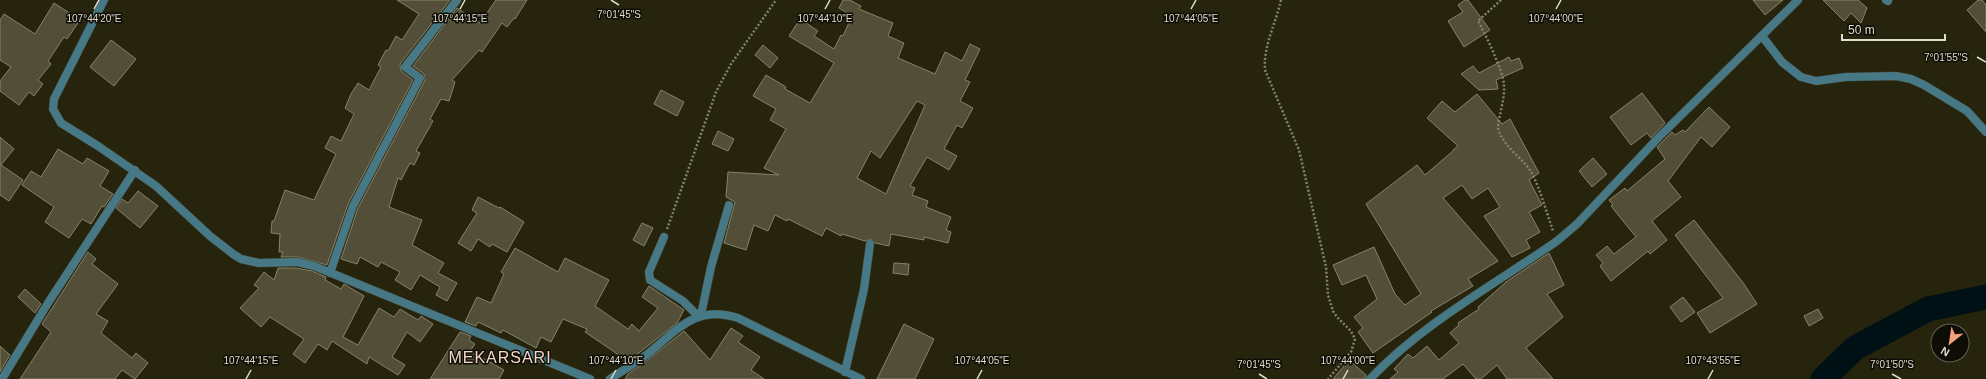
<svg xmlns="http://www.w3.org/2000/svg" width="1986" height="379" font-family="Helvetica,sans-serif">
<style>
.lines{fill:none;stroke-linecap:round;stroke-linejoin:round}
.river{stroke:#001115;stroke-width:25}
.building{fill:#524e37;stroke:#87836a;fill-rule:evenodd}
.street-casing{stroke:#413e29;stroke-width:9}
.path{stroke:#83816f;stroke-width:2.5;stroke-dasharray:2 2;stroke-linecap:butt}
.street{stroke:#467886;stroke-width:8}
.ticks{fill:none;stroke:#dedccf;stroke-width:1.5}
.labels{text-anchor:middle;stroke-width:3;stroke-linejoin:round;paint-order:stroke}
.quarter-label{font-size:16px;letter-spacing:1px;fill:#f5d5c8;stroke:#0e0d05}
.ticks-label{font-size:10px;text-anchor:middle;fill:#dedccf;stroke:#0e0d05;stroke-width:3;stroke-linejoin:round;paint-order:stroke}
</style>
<rect width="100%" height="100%" fill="#27240e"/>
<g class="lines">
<path class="river" d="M 1823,379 L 1855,348 L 1928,309 L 1986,297"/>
</g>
<path class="building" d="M 397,0 L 450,0 L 400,64 L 401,71 L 413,80 L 348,204 L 327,265 L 298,257 L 281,257 L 283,252 L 279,252 L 280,234 L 271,233 L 272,221 L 274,221 L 285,190 L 314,200 L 336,154 L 325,148 L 331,136 L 341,141 L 354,114 L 345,108 L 351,94 L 358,83 L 369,90 L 381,67 L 378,65 L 386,50 L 388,51 L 396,36 L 402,40 L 419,14 Z
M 496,0 L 527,0 L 515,19 L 514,18 L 507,27 L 502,23 L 482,52 L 479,50 L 452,80 L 455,82 L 449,101 L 441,99 L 430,119 L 433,121 L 416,151 L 420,153 L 414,165 L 410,163 L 401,180 L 398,178 L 389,207 L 422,220 L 412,245 L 444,263 L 438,273 L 457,283 L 447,301 L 436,295 L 440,287 L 420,275 L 411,290 L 395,280 L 400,272 L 381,262 L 378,267 L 360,257 L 357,264 L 341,259 L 358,208 L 425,80 L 424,74 L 413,66 L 457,8 L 480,23 Z
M 843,0 L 850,0 L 861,6 L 859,9 L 893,23 L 888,36 L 904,43 L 898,58 L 935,74 L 945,52 L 962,61 L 970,44 L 980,49 L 965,80 L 970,82 L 960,101 L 973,108 L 962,128 L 957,125 L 944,149 L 957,156 L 949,170 L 927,157 L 910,186 L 915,188 L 912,195 L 928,201 L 926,207 L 951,217 L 946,230 L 951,232 L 948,243 L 924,237 L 924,240 L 891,234 L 889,246 L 875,243 L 871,239 L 865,241 L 842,234 L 841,236 L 826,228 L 822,236 L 788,219 L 787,221 L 775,215 L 768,231 L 754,225 L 746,250 L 724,243 L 735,202 L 726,197 L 728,172 L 779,175 L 764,168 L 786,129 L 770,120 L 776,109 L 753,96 L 766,75 L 786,87 L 785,89 L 810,103 L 834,63 L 789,36 L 800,19 L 818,31 L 814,36 L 834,49 L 841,35 L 843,36 L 852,16 L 839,8 ZM 917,101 L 925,105 L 886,194 L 857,178 L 871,151 L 880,158 Z
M 1465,0 L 1468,0 L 1490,30 L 1464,47 L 1448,21 L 1463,12 L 1458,5 Z
M 1753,0 L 1783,0 L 1765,15 Z
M 1823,0 L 1858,0 L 1867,8 L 1861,23 L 1851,13 L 1844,21 Z
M 1978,0 L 1982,0 L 1986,5 L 1986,32 L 1967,10 Z
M 54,3 L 80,20 L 67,39 L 64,37 L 48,61 L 51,64 L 38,80 L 43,84 L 34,96 L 29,92 L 19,105 L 0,91 L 0,81 L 11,67 L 0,60 L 0,20 L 4,14 L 35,34 Z
M 111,40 L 136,59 L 114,86 L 90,67 Z
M 763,45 L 778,58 L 770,68 L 755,55 Z
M 1509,57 L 1511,61 L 1519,58 L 1523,68 L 1496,80 L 1498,89 L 1479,90 L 1461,74 L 1473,66 L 1479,73 Z
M 661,90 L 684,102 L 677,116 L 654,104 Z
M 1642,93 L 1665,123 L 1651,138 L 1647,133 L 1631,145 L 1610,117 Z
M 1477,94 L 1502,124 L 1510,119 L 1539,173 L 1529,180 L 1542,205 L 1529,212 L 1540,232 L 1526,240 L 1530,248 L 1512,257 L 1484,216 L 1500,207 L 1488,188 L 1472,199 L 1462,185 L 1443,198 L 1498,261 L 1468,279 L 1473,286 L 1431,311 L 1432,312 L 1373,353 L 1358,332 L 1363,328 L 1354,317 L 1377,299 L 1366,275 L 1342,285 L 1333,265 L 1374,247 L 1395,294 L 1405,305 L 1421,294 L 1366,204 L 1417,165 L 1425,175 L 1453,151 L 1453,150 L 1458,146 L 1427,118 L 1442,101 L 1455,112 Z
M 1709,107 L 1730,127 L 1712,147 L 1701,137 L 1668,181 L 1681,197 L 1652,221 L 1667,240 L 1650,254 L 1648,251 L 1611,281 L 1600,266 L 1603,263 L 1596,255 L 1607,246 L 1614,254 L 1636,237 L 1611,206 L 1613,205 L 1609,200 L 1625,188 L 1627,191 L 1665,159 L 1657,147 L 1672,132 L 1675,135 L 1683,130 L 1685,132 Z
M 718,131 L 734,139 L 728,151 L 712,144 Z
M 0,137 L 14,149 L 1,165 L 23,180 L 9,201 L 0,195 Z
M 58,149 L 83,164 L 87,158 L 109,171 L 100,186 L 113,194 L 104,207 L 102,206 L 91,224 L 82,219 L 69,238 L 45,222 L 54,207 L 22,185 L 31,171 L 41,177 Z
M 1593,158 L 1607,174 L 1592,187 L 1579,171 Z
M 138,191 L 158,206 L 140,228 L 116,208 L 122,199 L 128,203 Z
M 478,197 L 499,208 L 500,207 L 524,222 L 507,252 L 492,244 L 490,247 L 478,239 L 471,251 L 458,243 L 477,213 L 472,210 Z
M 1694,220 L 1744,284 L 1757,304 L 1710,333 L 1697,313 L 1723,298 L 1675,235 Z
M 642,223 L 653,228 L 644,246 L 633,240 Z
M 515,248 L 558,272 L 565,258 L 609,280 L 595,306 L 628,329 L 632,324 L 639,331 L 658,308 L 642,297 L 649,286 L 684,310 L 677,323 L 626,363 L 616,353 L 585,332 L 587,329 L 563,319 L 551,342 L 541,337 L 536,348 L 503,330 L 501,333 L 478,322 L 476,326 L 465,322 L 477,297 L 491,303 L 504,274 L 501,272 Z
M 88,252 L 96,259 L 92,264 L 118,284 L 96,314 L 108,321 L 101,333 L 132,358 L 136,353 L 148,363 L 135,379 L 122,370 L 115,379 L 20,379 L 51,332 L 42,324 Z
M 1549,253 L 1564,285 L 1547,294 L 1563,317 L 1526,348 L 1553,379 L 1507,379 L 1497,365 L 1481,379 L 1476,379 L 1463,364 L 1443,379 L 1390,379 L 1398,372 L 1394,369 L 1408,354 L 1413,358 L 1427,346 L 1439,360 L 1459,343 L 1450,333 L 1459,325 L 1458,323 L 1479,309 L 1478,307 L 1506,282 Z
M 894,263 L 909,264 L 908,275 L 893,273 Z
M 278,268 L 296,268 L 312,271 L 326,277 L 325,280 L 341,289 L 344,284 L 364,296 L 343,337 L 358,345 L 379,308 L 394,317 L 400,309 L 418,320 L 421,316 L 433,324 L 420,342 L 407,332 L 392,357 L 405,365 L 398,375 L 369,357 L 367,364 L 332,341 L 327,350 L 318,344 L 305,363 L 293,354 L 304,339 L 270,317 L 261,327 L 240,308 L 259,288 L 254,285 L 264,272 L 274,280 Z
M 25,289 L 41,304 L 35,313 L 18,297 Z
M 1683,297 L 1695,312 L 1681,322 L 1670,307 Z
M 1818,309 L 1823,318 L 1809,326 L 1804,316 Z
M 904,324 L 934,339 L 915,379 L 877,379 Z
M 731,328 L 743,336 L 738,342 L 760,357 L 751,370 L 764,379 L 625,379 L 628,374 L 644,363 L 684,331 L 710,360 Z
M 460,332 L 471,336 L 469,340 L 475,344 L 470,351 L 504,370 L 499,379 L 430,379 Z
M 0,346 L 10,355 L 0,372 Z
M 1349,360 L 1366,375 L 1365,379 L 1333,379 Z"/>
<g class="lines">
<g class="street-casing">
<path id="street" d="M 104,0 L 54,99 L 53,109 L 61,123 L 98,146 L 156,186 L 210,236 L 233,254 L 241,259 L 259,263 L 297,262 L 314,266 L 590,379
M 1886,0 L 1888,1
M 1762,36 L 1782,62 L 1801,77 L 1816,81 L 1846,77 L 1896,76 L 1911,79 L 1924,85 L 1967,111 L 1986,132
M 664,237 L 649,272 L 650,280 L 683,301 L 698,316
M 330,273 L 353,206 L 420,78 L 405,67 L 457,0
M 701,315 L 711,267 L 729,205
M 845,372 L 864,289 L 870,244
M 2,379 L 48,303 L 135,170
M 610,379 C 620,372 631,366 641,359 C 674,335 692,303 738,318 L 861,379
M 1370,379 C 1423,323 1494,285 1557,241 L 1577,224 L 1660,136 L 1798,0"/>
</g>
<path class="path" d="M 1281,0 C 1276,23 1263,46 1265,70 L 1299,150 L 1326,267 L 1328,295 L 1333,311 L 1337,317 L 1351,331 L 1355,339 L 1351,352 L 1328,379
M 1501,0 L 1478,21 C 1485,33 1504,73 1504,85 C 1505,99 1499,114 1498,128 C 1503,148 1524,158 1533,175 C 1541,193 1547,213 1553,231
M 667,229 L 716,92 L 731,64 L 776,0"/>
<use href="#street" class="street"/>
</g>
<path class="ticks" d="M 611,0 L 619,5M 94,9 L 99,0M 460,9 L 465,0M 825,9 L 830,0M 1191,9 L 1196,0M 1556,9 L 1561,0M 1977,57 L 1986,62M 1259,374 L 1267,379M 1892,374 L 1901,379M 246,379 L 251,370M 611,379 L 616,370M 977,379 L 982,370M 1343,379 L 1348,370M 1708,379 L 1713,370"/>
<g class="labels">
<g class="quarter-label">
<text x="500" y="363">MEKARSARI</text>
</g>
</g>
<g class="ticks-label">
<text x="619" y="18">7°01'45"S</text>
<text x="94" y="22">107°44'20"E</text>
<text x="460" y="22">107°44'15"E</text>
<text x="825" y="22">107°44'10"E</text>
<text x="1191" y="22">107°44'05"E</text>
<text x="1556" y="22">107°44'00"E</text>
<text x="1946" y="61">7°01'55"S</text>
<text x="251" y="364">107°44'15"E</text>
<text x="616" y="364">107°44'10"E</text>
<text x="982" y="364">107°44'05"E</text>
<text x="1348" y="364">107°44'00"E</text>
<text x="1713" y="364">107°43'55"E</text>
<text x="1259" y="368">7°01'45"S</text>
<text x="1892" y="368">7°01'50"S</text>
</g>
<g transform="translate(1950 343) rotate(210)"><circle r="19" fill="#0e0d05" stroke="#616056"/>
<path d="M0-3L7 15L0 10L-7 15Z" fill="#f2a080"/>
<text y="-6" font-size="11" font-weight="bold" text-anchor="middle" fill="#dedccf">N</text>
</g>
<path d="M1842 34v6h103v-6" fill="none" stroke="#dedccf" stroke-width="2"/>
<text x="1848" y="34" font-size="12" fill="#dedccf" stroke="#0e0d05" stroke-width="3" paint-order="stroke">50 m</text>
</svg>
